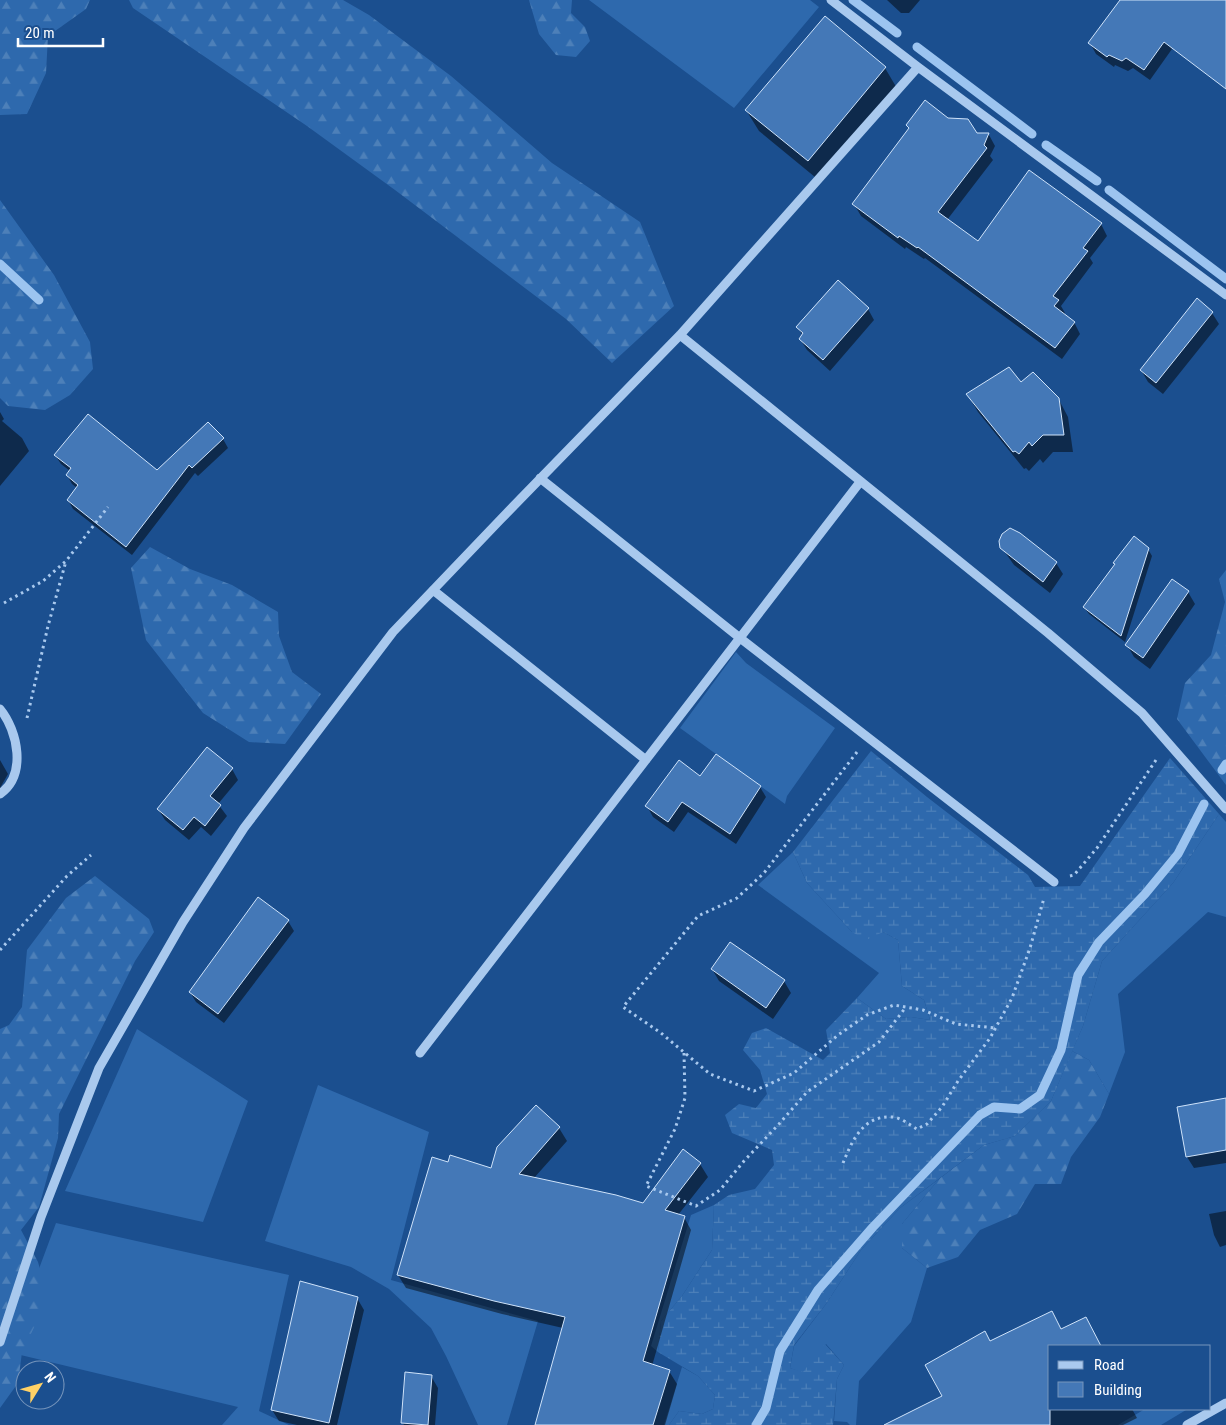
<svg xmlns="http://www.w3.org/2000/svg" width="1226" height="1425" font-family="'Roboto Condensed',sans-serif">
<style>
.grass{fill:#2e69ad}
.forest{fill:url(#forest-firs)}
.wetland{fill:url(#wetland-marsh)}
.shadow{fill:#0007}
.lines{fill:none;stroke-linecap:round;stroke-linejoin:round}
.stream{stroke:#9cc4f0;stroke-width:9}
.building{fill:#4478b7;stroke:#cfe3fa}
.path{stroke:#a9c9ee;stroke-width:3;stroke-dasharray:2.5 4;stroke-linecap:butt}
.minor{stroke:#a9c9ee;stroke-width:9}
</style>
<defs>
<pattern id="forest-firs" width="22" height="20" patternUnits="userSpaceOnUse" patternTransform="scale(1.25)"><rect width="22" height="20" fill="#2e69ad"/><path d="M5 1l3.5 6h-7zM16 11l3.5 6h-7z" fill="#4d80b9"/></pattern>
<pattern id="wetland-marsh" width="20" height="14" patternUnits="userSpaceOnUse" patternTransform="scale(1.25)"><rect width="20" height="14" fill="#2e69ad"/><path d="M1 5h8M5 5V1M11 12h8M15 12V8" fill="none" stroke="#4d80b9"/></pattern>
</defs>
<rect width="100%" height="100%" fill="#1b4f8f"/>
<path class="grass" d="M 589,0 L 810,0 L 819,7 L 734,108 Z
M 736,652 L 746,663 L 835,728 L 787,796 L 785,804 L 680,728 Z
M 1219,814 L 1226,822 L 1226,917 L 1208,912 L 1118,994 L 1125,1052 L 1109,1094 L 1089,1060 L 1072,1051 L 1083,1026 L 1102,961 L 1173,883 Z
M 793,852 L 807,883 L 852,932 L 883,932 L 898,940 L 902,986 L 924,1000 L 930,1020 L 911,1017 L 886,1019 L 857,998 L 879,973 L 758,885 Z
M 137,1029 L 248,1101 L 203,1222 L 65,1191 Z
M 318,1085 L 429,1132 L 391,1280 L 538,1321 L 507,1425 L 478,1425 L 446,1356 L 431,1328 L 389,1289 L 351,1267 L 265,1241 Z
M 939,1179 L 902,1224 L 902,1248 L 927,1268 L 911,1322 L 859,1381 L 856,1425 L 850,1425 L 847,1422 L 834,1421 L 837,1379 L 844,1365 L 826,1344 L 803,1373 L 790,1368 L 794,1346 L 826,1304 L 861,1250 L 900,1208 Z
M 714,1205 L 712,1250 L 682,1296 L 661,1321 L 658,1352 L 651,1346 L 691,1215 Z
M 56,1223 L 289,1275 L 259,1411 L 289,1425 L 222,1425 L 238,1407 L 8,1352 Z
M 682,1367 L 698,1376 L 715,1395 L 713,1409 L 702,1414 L 679,1411 L 669,1425 L 664,1425 Z
M 1145,1409 L 1186,1409 L 1186,1410 L 1161,1425 L 1118,1425 Z"/>
<path class="forest" d="M 0,0 L 90,0 L 86,9 L 48,36 L 46,73 L 27,114 L 0,115 Z
M 129,0 L 343,0 L 369,15 L 451,76 L 552,163 L 640,222 L 674,306 L 612,363 L 566,319 L 395,190 L 307,126 L 133,8 Z
M 529,0 L 572,0 L 571,13 L 585,27 L 590,41 L 576,57 L 556,55 L 539,34 Z
M 0,200 L 54,275 L 90,342 L 93,369 L 70,395 L 45,410 L 8,406 L 0,398 Z
M 150,547 L 190,569 L 232,585 L 278,612 L 279,636 L 292,672 L 321,694 L 285,744 L 249,742 L 203,713 L 146,640 L 131,568 Z
M 1226,570 L 1226,785 L 1177,719 L 1185,683 L 1211,655 L 1225,602 L 1219,579 Z
M 95,876 L 149,919 L 154,932 L 135,961 L 59,1114 L 58,1138 L 39,1207 L 21,1230 L 38,1262 L 44,1284 L 40,1315 L 22,1352 L 18,1383 L 0,1408 L 0,1029 L 9,1025 L 22,1007 L 27,950 L 66,898 Z
M 1072,1051 L 1089,1060 L 1109,1094 L 1100,1117 L 1071,1157 L 1061,1184 L 1035,1184 L 1017,1214 L 980,1230 L 958,1257 L 927,1268 L 902,1248 L 902,1224 L 939,1179 L 984,1145 L 1015,1136 L 1051,1101 Z"/>
<path class="wetland" d="M 871,751 L 927,797 L 1028,875 L 1035,887 L 1080,886 L 1170,758 L 1219,814 L 1173,883 L 1102,961 L 1083,1026 L 1051,1101 L 1015,1136 L 984,1145 L 900,1208 L 861,1250 L 826,1304 L 794,1345 L 790,1368 L 803,1372 L 825,1344 L 844,1365 L 837,1379 L 833,1425 L 669,1425 L 679,1411 L 702,1414 L 713,1409 L 715,1395 L 698,1376 L 658,1352 L 661,1321 L 682,1296 L 712,1250 L 714,1205 L 729,1195 L 755,1189 L 774,1165 L 772,1150 L 732,1133 L 725,1115 L 739,1104 L 756,1108 L 767,1094 L 760,1070 L 743,1050 L 752,1033 L 766,1028 L 823,1060 L 830,1053 L 826,1030 L 857,998 L 886,1019 L 911,1017 L 930,1020 L 924,1000 L 902,986 L 898,940 L 883,932 L 866,940 L 852,932 L 807,883 L 793,852 Z"/>
<path class="shadow" d="M 887,0 L 920,0 L 909,13 L 901,13 Z
M 1165,39 L 1172,49 L 1150,80 L 1133,68 L 1128,71 L 1115,65 L 1114,67 L 1096,54 L 1090,43 Z
M 885,68 L 898,90 L 821,182 L 759,131 L 746,110 Z
M 948,119 L 976,134 L 989,135 L 995,146 L 990,156 L 993,160 L 947,220 L 979,243 L 1101,224 L 1107,236 L 1090,258 L 1093,263 L 1061,306 L 1065,313 L 1064,315 L 1074,322 L 1080,334 L 1062,359 L 925,258 L 924,259 L 906,247 L 905,249 L 861,216 L 854,204 Z
M 868,309 L 874,320 L 830,371 L 807,350 L 800,339 L 803,336 L 798,327 Z
M 1212,313 L 1219,324 L 1163,394 L 1148,382 L 1141,370 Z
M 1021,383 L 1058,398 L 1068,417 L 1073,452 L 1053,452 L 1043,463 L 1040,459 L 1029,471 L 1026,468 L 1024,469 L 978,412 L 968,395 Z
M 0,412 L 4,419 L 2,421 L 22,438 L 29,451 L 0,486 Z
M 223,439 L 228,448 L 198,476 L 195,473 L 132,555 L 73,509 L 68,500 L 77,488 L 72,484 L 67,475 L 70,471 L 61,464 L 55,455 L 157,472 Z
M 1019,534 L 1056,563 L 1063,574 L 1050,593 L 1014,565 L 1002,548 Z
M 1148,549 L 1152,556 L 1125,642 L 1089,614 L 1084,607 Z
M 1172,581 L 1188,592 L 1195,604 L 1150,669 L 1134,657 L 1127,645 Z
M 0,760 L 8,774 L 0,788 Z
M 232,769 L 238,780 L 218,804 L 227,816 L 211,836 L 201,827 L 189,840 L 165,820 L 158,809 Z
M 701,777 L 760,787 L 766,797 L 736,844 L 688,812 L 674,832 L 653,817 L 647,806 Z
M 288,921 L 294,931 L 224,1023 L 196,1002 L 190,992 Z
M 712,969 L 784,981 L 791,993 L 773,1019 L 719,981 Z
M 1226,1100 L 1226,1163 L 1194,1168 L 1187,1157 Z
M 536,1107 L 559,1128 L 567,1141 L 534,1178 L 643,1205 L 684,1151 L 700,1164 L 708,1177 L 678,1215 L 684,1217 L 691,1230 L 652,1366 L 669,1371 L 677,1384 L 665,1425 L 537,1425 L 563,1328 L 502,1314 L 406,1288 L 398,1275 L 449,1163 L 492,1169 Z
M 1226,1211 L 1226,1245 L 1220,1247 L 1214,1235 L 1209,1214 Z
M 357,1298 L 364,1310 L 337,1425 L 297,1425 L 279,1421 L 272,1410 Z
M 1091,1329 L 1100,1346 L 1050,1346 L 1050,1409 L 1132,1409 L 1137,1418 L 1123,1425 L 906,1425 L 944,1397 L 990,1343 L 1061,1331 Z
M 431,1376 L 438,1388 L 435,1425 L 404,1425 L 403,1423 Z"/>
<g class="lines">
<path class="stream" d="M 853,0 L 897,33
M 917,47 L 1032,134
M 1046,145 L 1097,181
M 1109,190 L 1226,279
M 0,264 L 39,300
M 1222,770 L 1226,764
M 756,1425 L 766,1408 L 780,1351 L 818,1290 L 873,1227 L 980,1115 L 994,1107 L 1020,1109 L 1040,1095 L 1061,1050 L 1078,975 L 1099,942 L 1145,894 L 1178,854 L 1204,804"/>
</g>
<path class="building" d="M 1120,0 L 1226,0 L 1226,89 L 1164,42 L 1144,70 L 1126,58 L 1122,61 L 1109,55 L 1107,57 L 1088,43 Z
M 825,16 L 886,67 L 808,161 L 745,110 Z
M 925,100 L 948,118 L 968,119 L 977,133 L 989,133 L 984,145 L 987,148 L 938,212 L 978,241 L 1029,170 L 1102,223 L 1083,248 L 1088,251 L 1053,296 L 1059,300 L 1054,306 L 1075,322 L 1055,348 L 918,247 L 917,248 L 899,236 L 898,238 L 852,204 L 909,128 L 906,125 Z
M 838,280 L 869,308 L 823,360 L 799,339 L 803,333 L 796,327 Z
M 1197,298 L 1213,312 L 1156,383 L 1140,370 Z
M 1009,367 L 1021,382 L 1033,372 L 1059,398 L 1064,435 L 1043,435 L 1032,446 L 1029,442 L 1019,454 L 1015,451 L 1013,452 L 966,394 Z
M 88,414 L 157,470 L 208,422 L 224,438 L 192,468 L 189,465 L 126,547 L 67,500 L 78,485 L 66,475 L 71,468 L 54,455 Z
M 1010,528 L 1020,533 L 1057,562 L 1043,582 L 1000,548 L 999,541 L 1002,534 Z
M 1134,536 L 1149,548 L 1121,636 L 1083,607 L 1115,564 L 1113,563 Z
M 1172,579 L 1189,591 L 1143,658 L 1125,645 Z
M 207,747 L 233,768 L 210,796 L 221,805 L 205,826 L 194,817 L 183,830 L 157,809 Z
M 716,754 L 761,786 L 730,834 L 682,802 L 668,822 L 645,806 L 679,760 L 700,776 Z
M 258,897 L 289,920 L 218,1014 L 189,992 Z
M 730,942 L 785,980 L 766,1008 L 711,969 Z
M 1226,1098 L 1226,1150 L 1186,1157 L 1177,1107 Z
M 536,1105 L 560,1127 L 519,1174 L 616,1195 L 643,1203 L 683,1149 L 701,1163 L 665,1210 L 685,1216 L 643,1361 L 670,1370 L 653,1425 L 535,1425 L 565,1317 L 494,1301 L 397,1275 L 432,1157 L 448,1162 L 450,1155 L 491,1168 L 497,1147 Z
M 300,1281 L 358,1297 L 329,1423 L 271,1410 Z
M 1052,1311 L 1061,1329 L 1086,1317 L 1101,1346 L 1050,1346 L 1050,1425 L 884,1425 L 942,1396 L 925,1365 L 985,1331 L 990,1341 Z
M 405,1372 L 432,1375 L 428,1425 L 401,1423 Z"/>
<g class="lines">
<path class="path" d="M 4,603 L 43,581 L 66,561 L 108,507
M 27,718 L 48,626 L 66,561
M 857,752 L 764,873 L 737,898 L 698,916 L 623,1007 L 661,1033 L 710,1074 L 754,1091 L 794,1073 L 838,1035 L 867,1015 L 894,1005 L 923,1010 L 956,1024 L 996,1028
M 1070,876 L 1074,875 L 1097,848 L 1158,757
M 0,950 L 67,876 L 91,855
M 684,1053 L 685,1098 L 675,1129 L 646,1186 L 696,1206 L 720,1190 L 744,1161 L 779,1124 L 807,1092 L 879,1042 L 906,1007
M 843,1163 C 852,1141 863,1115 892,1117 C 900,1117 910,1125 917,1129 L 927,1124 L 942,1107 L 958,1081 L 990,1038 L 1012,998 L 1030,948 L 1044,898"/>
<path class="minor" d="M 831,0 L 918,67 L 1226,295
M 680,335 L 1048,633 L 1142,713 L 1226,809
M 540,478 L 740,638 L 1054,882
M 433,590 L 646,760
M 0,709 C 18,731 27,775 0,794
M 420,1053 L 860,482
M 0,1342 L 41,1217 L 99,1068 L 183,922 L 244,828 L 393,632 L 501,519 L 680,335 L 918,67
M 1187,1425 L 1226,1403"/>
</g>
<rect x="1048" y="1345" width="162" height="65" fill="#1b4f8f" stroke="#7695bc"/>
<rect x="1058" y="1361" width="25" height="8" fill="#a9c9ee" stroke="#7695bc"/>
<text x="1094" y="1370" font-size="15" fill="#ffffff">Road</text>
<rect x="1058" y="1382" width="25" height="15" fill="#4478b7" stroke="#7695bc"/>
<text x="1094" y="1395" font-size="15" fill="#ffffff">Building</text>
<g transform="translate(40 1385) rotate(53)"><circle r="24" fill="#1b4f8f" stroke="#7695bc"/>
<path d="M0-4L9 19L0 12L-9 19Z" fill="#ffd166"/>
<text y="-8" font-size="14" font-weight="bold" text-anchor="middle" fill="#ffffff">N</text>
</g>
<path d="M18 38v8h85v-8" fill="none" stroke="#ffffff" stroke-width="2.5"/>
<text x="25" y="38" font-size="15" fill="#ffffff" stroke="#1b4f8f" stroke-width="4" paint-order="stroke">20 m</text>
</svg>
